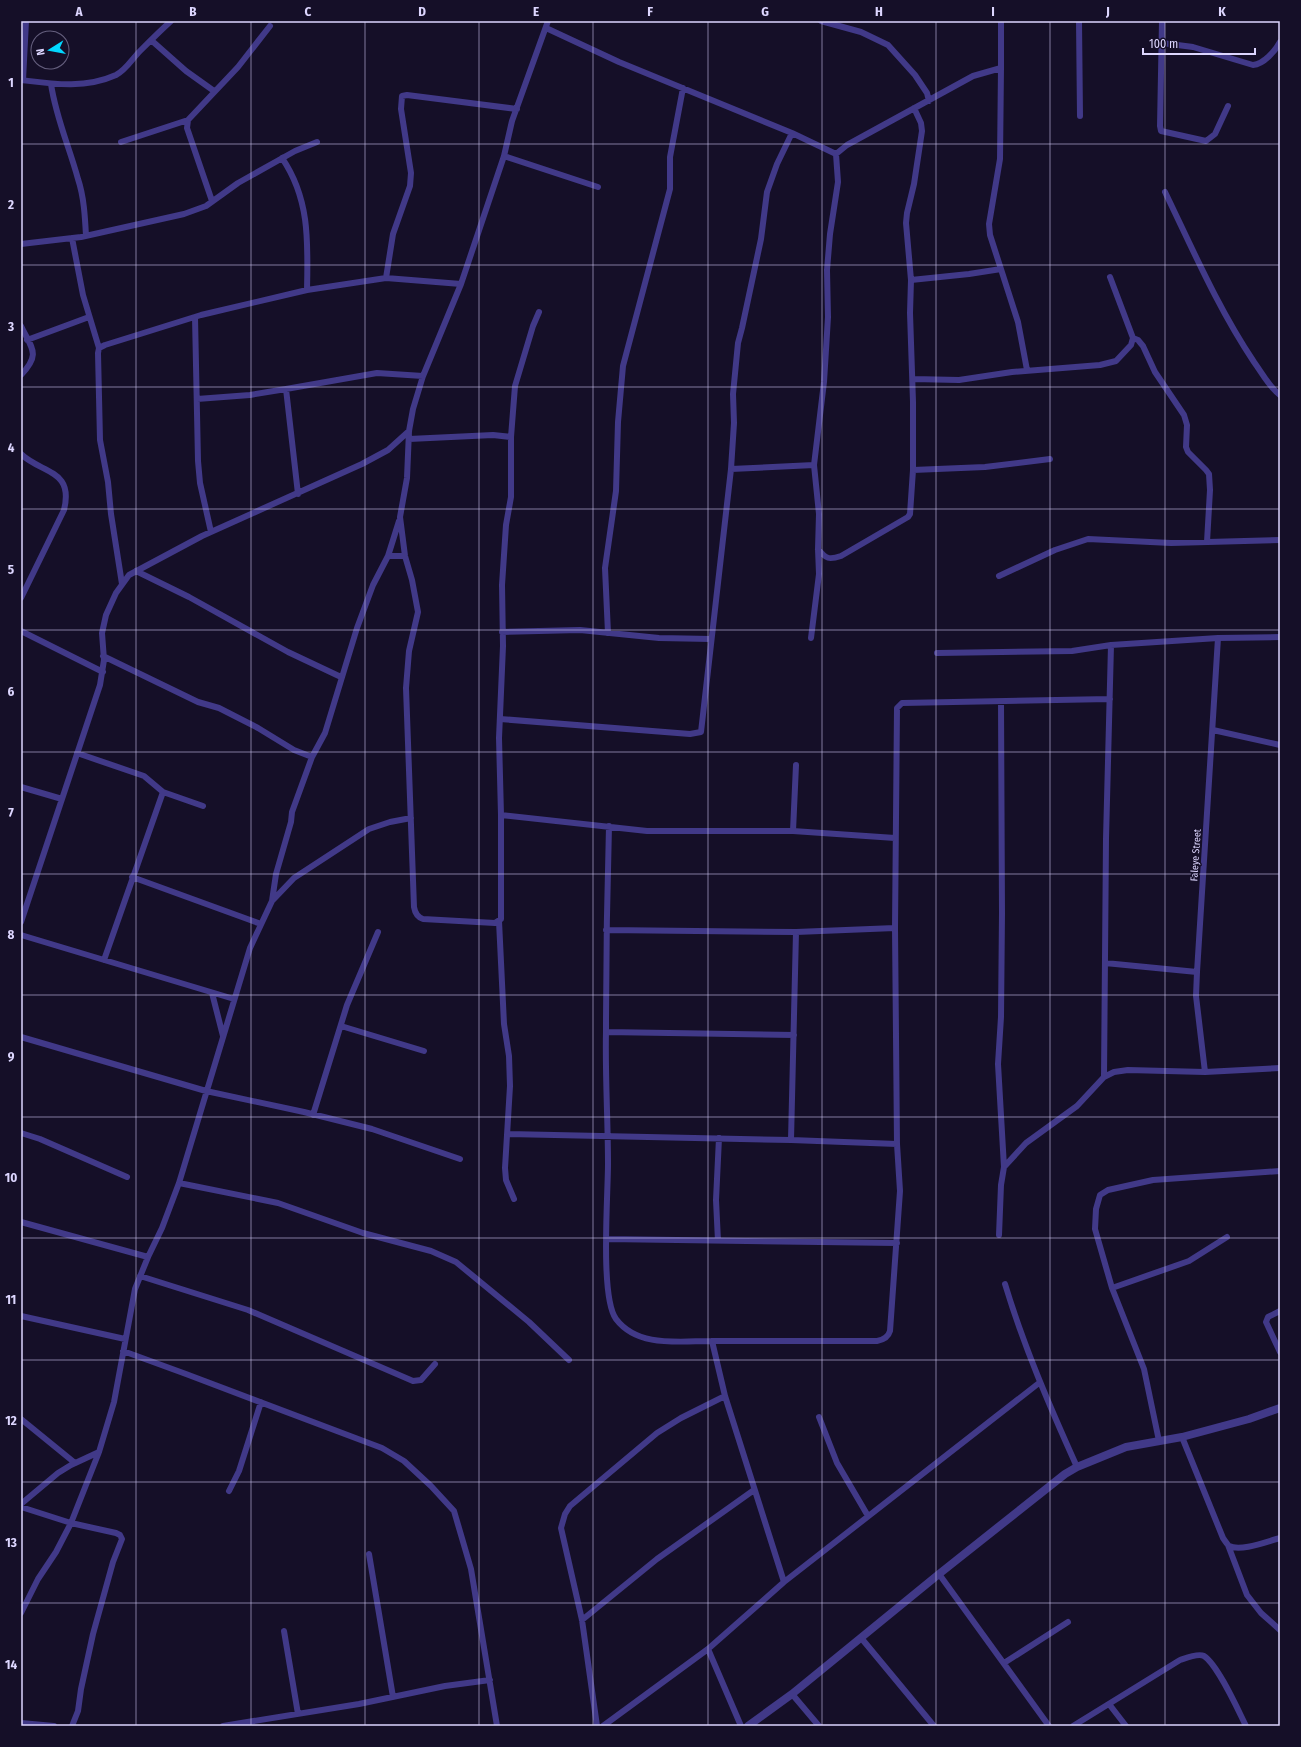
<svg xmlns="http://www.w3.org/2000/svg" width="1301" height="1747" font-family="'Fira Sans Condensed',sans-serif">
<style>
.lines{fill:none;stroke-linecap:round;stroke-linejoin:round}
.minor{stroke:#413988;stroke-width:6}
.tertiary{stroke:#413988;stroke-width:8}
.grid{fill:none;stroke:#ddd6ff;stroke-width:1;stroke-opacity:0.55}
.labels{text-anchor:middle;stroke-width:3;stroke-linejoin:round;paint-order:stroke}
.street-label{font-size:10px;fill:#ddd6ff;stroke:#150f28}
.neatline{fill:none;stroke:#ddd6ff;stroke-width:1.5}
.grid-label{font-size:13px;text-anchor:middle;font-weight:bold;fill:#ddd6ff}
</style>
<rect width="100%" height="100%" fill="#150f28"/>
<g class="lines">
<path class="minor" d="M 821,21 L 861,32 L 888,45 L 915,75 L 927,93 L 929,101
M 1079,21 L 1080,116
M 1162,21 L 1160,126 L 1161,131 L 1206,141 L 1215,134 L 1228,106
M 546,28 L 619,62 L 792,133 L 836,154 L 847,145 L 973,76 L 1001,68 L 1001,21
M 151,40 L 186,71 L 214,91
M 1162,43 L 1193,47 L 1253,65 C 1264,64 1275,51 1280,42
M 1001,68 L 1000,159 L 989,224 L 990,235 L 1018,322 L 1027,370
M 21,80 C 53,84 85,89 116,75 C 126,70 132,59 140,51 C 150,41 160,31 171,21
M 23,80 L 26,21
M 51,84 C 56,118 69,146 78,179 C 84,197 85,217 86,236
M 121,142 L 188,120
M 504,156 L 598,187
M 282,158 C 310,199 308,243 307,290
M 1165,192 C 1193,250 1218,308 1254,362 C 1262,373 1269,387 1280,395
M 212,201 L 187,128 L 188,120 L 238,67 L 270,26
M 72,238 L 83,295 L 99,348 L 98,353 L 100,440 L 108,482 L 111,514 L 122,584
M 21,244 L 81,237 L 184,214 L 206,206 L 238,183 L 295,151 L 317,142
M 1110,277 L 1133,338 L 1138,340 L 1143,346 L 1155,372 L 1184,415 L 1187,425 L 1186,447 L 1188,452 L 1206,470 L 1209,474 L 1210,490 L 1207,542
M 386,278 L 393,234 L 410,186 L 411,173 L 401,109 L 402,96 L 407,95 L 517,109
M 911,280 L 969,274 L 1001,269
M 539,312 L 533,326 L 515,386 L 511,437 L 511,497 L 506,525 L 502,585 L 503,646 L 499,738 L 501,815 L 501,919 L 495,923 L 423,919 C 417,917 415,913 414,907 L 406,688 L 409,651 L 418,612 L 412,580 L 405,556 L 400,517 L 407,478 L 409,431 L 413,409 L 423,376 L 461,284 L 504,156 L 512,121 L 548,21
M 195,317 L 198,461 L 200,483 L 211,532
M 21,326 C 32,349 41,354 21,375
M 27,340 L 89,317
M 99,348 L 105,345 L 201,315 L 307,290 L 386,278 L 461,284
M 913,379 L 959,380 L 1012,372 L 1100,365 L 1116,361 L 1131,345 L 1133,338
M 286,389 L 298,494
M 197,399 L 250,395 L 286,389 L 377,373 L 423,376
M 409,439 L 493,435 L 511,437
M 21,454 C 42,474 74,469 64,510 L 21,598
M 731,469 L 814,465
M 913,470 L 985,467 L 1050,459
M 818,549 C 826,559 829,560 841,556 L 908,517 L 910,514 L 913,470 L 913,402 L 910,313 L 911,280 L 906,223 L 907,213 L 914,184 L 922,131 L 921,123 L 914,108
M 388,556 L 405,556
M 136,571 L 189,597 L 288,652 L 341,677
M 999,576 L 1055,550 L 1088,539 L 1171,543 L 1280,540
M 21,631 L 103,672
M 502,632 L 580,630 L 659,638 L 711,639
M 608,633 L 605,568 L 616,491 L 618,422 L 623,366 L 670,189 L 670,157 L 683,88
M 811,638 L 819,574 L 818,549 L 819,514 L 814,465 L 824,382 L 828,317 L 827,270 L 830,234 L 838,182 L 836,154
M 937,653 L 1072,651 L 1111,645 L 1218,638 L 1280,637
M 103,656 L 198,702 L 219,708 L 258,728 L 294,750 L 312,757
M 1001,702 L 1002,913 L 1001,1017 L 998,1064 L 1004,1167
M 500,719 L 690,734 L 701,732 L 731,469 L 734,423 L 733,394 L 738,343 L 742,328 L 761,239 L 767,192 L 777,164 L 792,133
M 1213,730 L 1280,745
M 77,753 L 144,776 L 163,792 L 203,806
M 21,787 L 62,799
M 501,815 L 647,831 L 793,831 L 895,838
M 609,826 C 607,895 606,963 606,1031 C 605,1076 608,1120 608,1164 C 608,1196 600,1297 616,1319 C 638,1348 679,1341 712,1341
M 793,831 L 796,765
M 132,877 L 261,924
M 272,901 L 276,874 L 291,822 L 292,812 L 312,757 L 325,733 L 357,628 L 373,585 L 388,556 L 399,521
M 499,921 L 504,1024 L 509,1056 L 510,1086 L 505,1168 L 506,1180 L 514,1199
M 21,922 L 100,685 L 104,660 L 102,633 L 106,615 L 116,593 L 129,575 L 202,536 L 362,464 L 388,450 L 409,431
M 606,930 L 796,932 L 895,928
M 21,935 L 234,999
M 104,960 L 163,792
M 1105,963 L 1197,972
M 212,993 L 223,1036
M 341,1026 L 424,1051
M 606,1032 L 794,1035
M 21,1037 L 206,1091 L 304,1112 L 372,1129 L 460,1159
M 1205,1072 L 1196,996 L 1197,972 L 1218,638
M 1104,1077 L 1106,839 L 1111,645
M 313,1115 L 347,1005 L 378,932
M 21,1133 L 40,1139 L 127,1177
M 507,1134 L 791,1140 L 897,1144
M 791,1140 L 796,932
M 179,1183 L 278,1203 L 363,1233 L 431,1251 L 456,1262 L 529,1322 L 569,1360
M 21,1222 L 148,1257
M 999,1235 L 1001,1185 L 1004,1167 L 1026,1143 L 1077,1106 L 1104,1077 L 1114,1072 L 1128,1070 L 1205,1072 L 1280,1068
M 607,1239 L 897,1243
M 718,1241 L 716,1200 L 719,1138
M 140,1276 L 248,1310 L 413,1381 L 421,1380 L 435,1364
M 1005,1284 C 1024,1347 1050,1407 1077,1467
M 1112,1288 L 1189,1261 L 1227,1237
M 1280,1311 L 1268,1317 L 1266,1322 L 1280,1352
M 21,1316 L 125,1339
M 123,1351 L 186,1374 L 382,1448 L 404,1461 L 431,1486 L 454,1511 L 471,1569 L 497,1726
M 819,1417 L 837,1463 L 868,1516
M 21,1419 L 75,1463
M 1182,1437 L 1223,1538 C 1225,1541 1227,1544 1229,1546 C 1241,1552 1268,1541 1280,1538
M 1159,1441 L 1144,1369 L 1112,1288 L 1095,1229 L 1096,1209 L 1100,1195 L 1108,1190 L 1153,1180 L 1280,1171
M 229,1491 L 239,1471 L 261,1402
M 21,1504 L 58,1473 L 71,1465 L 99,1452
M 21,1507 L 71,1523 L 116,1533 L 120,1535 L 122,1539 L 113,1562 L 93,1634 L 81,1689 L 78,1711 L 72,1726
M 1228,1545 L 1247,1595 L 1261,1613 L 1280,1630
M 369,1554 L 393,1697
M 939,1574 L 1049,1726
M 784,1582 L 725,1396 L 712,1341 L 877,1341 C 883,1340 888,1338 890,1331 L 900,1191 L 897,1144 L 895,928 L 897,708 L 902,703 L 1110,699
M 21,1613 L 38,1579 L 56,1552 L 71,1523 L 99,1452 L 114,1402 L 135,1289 L 148,1257 L 162,1228 L 179,1183 L 250,948 L 272,901 L 294,878 L 369,829 L 390,822 L 411,818
M 582,1620 L 657,1559 L 754,1490
M 284,1631 L 298,1714
M 862,1639 L 934,1726
M 708,1649 L 741,1726
M 1004,1663 L 1068,1622
M 792,1694 L 819,1726
M 1109,1704 L 1126,1726
M 21,1723 L 54,1726
M 223,1726 L 359,1704 L 445,1686 L 490,1680
M 597,1726 L 582,1620 L 561,1528 L 565,1514 L 570,1506 L 657,1433 L 681,1418 L 725,1396
M 603,1726 L 708,1649 L 784,1582 L 1039,1383
M 1073,1726 L 1180,1660 C 1186,1658 1198,1653 1204,1656 C 1218,1665 1238,1710 1246,1726"/>
<path class="tertiary" d="M 748,1726 L 792,1694 L 939,1574 L 1065,1474 L 1077,1467 L 1126,1447 L 1182,1437 L 1249,1419 L 1280,1408"/>
</g>
<path class="grid" d="M 136,21 L 136,1726M 251,21 L 251,1726M 365,21 L 365,1726M 479,21 L 479,1726M 593,21 L 593,1726M 708,21 L 708,1726M 822,21 L 822,1726M 936,21 L 936,1726M 1050,21 L 1050,1726M 1165,21 L 1165,1726M 21,144 L 1280,144M 21,265 L 1280,265M 21,387 L 1280,387M 21,509 L 1280,509M 21,630 L 1280,630M 21,752 L 1280,752M 21,874 L 1280,874M 21,995 L 1280,995M 21,1117 L 1280,1117M 21,1238 L 1280,1238M 21,1360 L 1280,1360M 21,1482 L 1280,1482M 21,1603 L 1280,1603"/>
<g class="labels">
<g class="street-label">
<text transform="translate(1195 855) rotate(-86)" y="4">Faleye Street</text>
</g>
</g>
<rect width="1301" height="1747" fill="none" stroke="#150f28" stroke-width="44"/>
<g transform="translate(50 50) rotate(259)"><circle r="19" fill="#150f28" stroke="#655f7e"/>
<path d="M0-3L7 15L0 10L-7 15Z" fill="#02d7ff"/>
<text y="-6" font-size="11" font-weight="bold" text-anchor="middle" fill="#ddd6ff">N</text>
</g>
<path d="M1143 48v6h112v-6" fill="none" stroke="#ddd6ff" stroke-width="2"/>
<text x="1149" y="48" font-size="12" fill="#ddd6ff" stroke="#150f28" stroke-width="3" paint-order="stroke">100 m</text>
<rect x="22" y="22" width="1257" height="1703" class="neatline"/>
<g class="grid-label">
<text x="79" y="16">A</text>
<text x="193" y="16">B</text>
<text x="308" y="16">C</text>
<text x="422" y="16">D</text>
<text x="536" y="16">E</text>
<text x="650" y="16">F</text>
<text x="765" y="16">G</text>
<text x="879" y="16">H</text>
<text x="993" y="16">I</text>
<text x="1108" y="16">J</text>
<text x="1222" y="16">K</text>
<text x="11" y="87">1</text>
<text x="11" y="209">2</text>
<text x="11" y="331">3</text>
<text x="11" y="452">4</text>
<text x="11" y="574">5</text>
<text x="11" y="696">6</text>
<text x="11" y="817">7</text>
<text x="11" y="939">8</text>
<text x="11" y="1061">9</text>
<text x="11" y="1182">10</text>
<text x="11" y="1304">11</text>
<text x="11" y="1425">12</text>
<text x="11" y="1547">13</text>
<text x="11" y="1669">14</text>
</g>
</svg>
